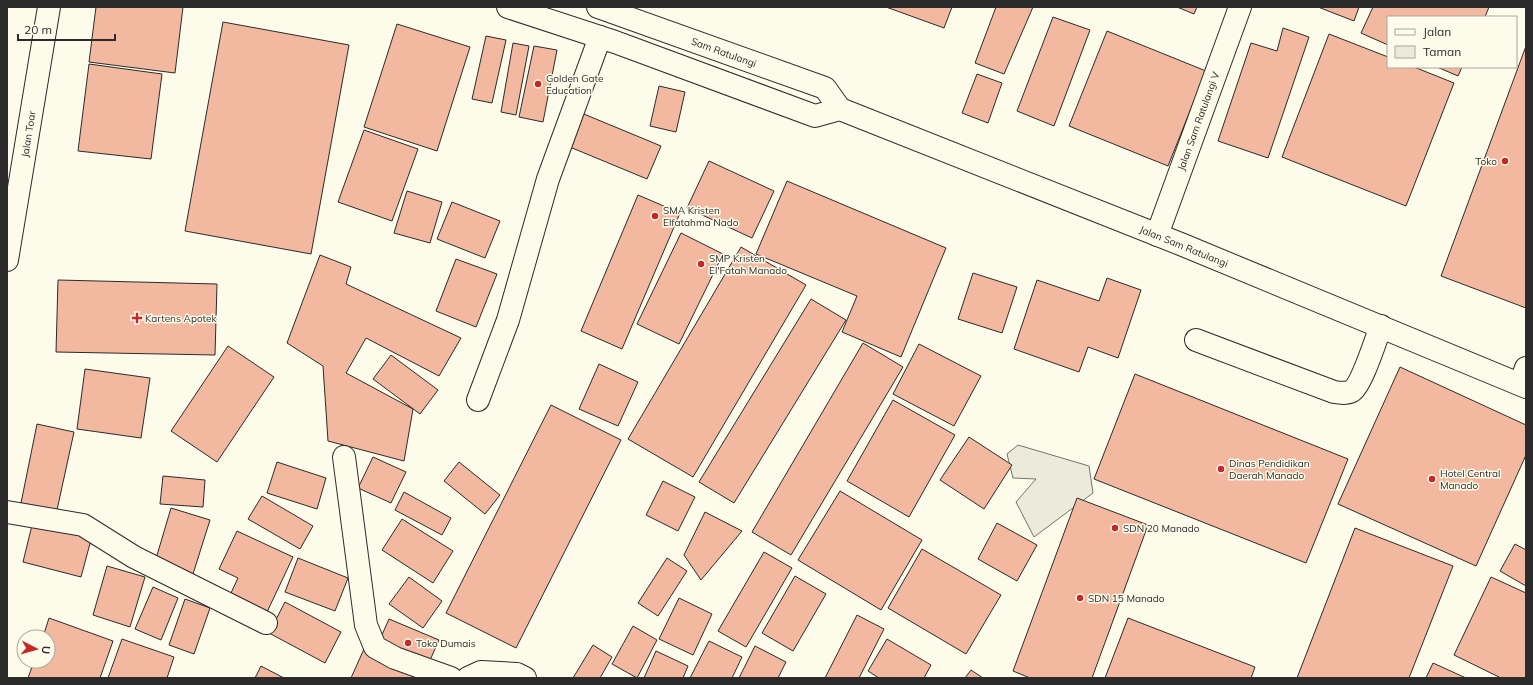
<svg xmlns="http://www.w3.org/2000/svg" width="1533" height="685" font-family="Mulish,sans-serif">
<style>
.green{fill:#ecebdb;stroke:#74746e}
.building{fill:#f2b8a0;stroke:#2b2b2b}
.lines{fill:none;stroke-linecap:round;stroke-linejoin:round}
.minor-casing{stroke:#2b2b2b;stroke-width:24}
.major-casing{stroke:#2b2b2b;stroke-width:24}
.minor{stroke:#fdfbea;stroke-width:22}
.major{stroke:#fdfbea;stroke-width:22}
.poi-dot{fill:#c62828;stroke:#fdfbea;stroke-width:1.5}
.labels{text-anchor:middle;stroke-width:3;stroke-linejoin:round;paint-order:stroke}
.street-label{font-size:10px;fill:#2b2b2b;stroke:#fdfbea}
.poi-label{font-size:10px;fill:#2b2b2b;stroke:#fdfbea;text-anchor:start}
</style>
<rect width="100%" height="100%" fill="#fdfbea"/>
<path class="green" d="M 1018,445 L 1089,466 L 1093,493 L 1034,537 L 1016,502 L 1036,479 L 1013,478 L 1007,454 Z"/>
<path class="building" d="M 96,7 L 183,7 L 175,73 L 89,62 Z
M 886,7 L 952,7 L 944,28 Z
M 996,7 L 1033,7 L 1004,74 L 975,63 Z
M 1177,7 L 1197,7 L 1194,14 Z
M 1318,7 L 1359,7 L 1354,21 Z
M 1373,7 L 1489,7 L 1485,17 L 1388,17 L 1388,45 L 1361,33 Z
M 1053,17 L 1090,30 L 1054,126 L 1017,111 Z
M 223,22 L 349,45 L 311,254 L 185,231 Z
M 397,24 L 470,47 L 437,151 L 364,127 Z
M 1283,28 L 1309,37 L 1268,158 L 1218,141 L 1251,43 L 1277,51 Z
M 1107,31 L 1206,71 L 1168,166 L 1069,126 Z
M 1329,34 L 1388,57 L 1388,67 L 1414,67 L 1454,83 L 1406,206 L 1282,157 Z
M 486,36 L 506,40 L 492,103 L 472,99 Z
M 513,43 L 529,46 L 516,115 L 501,112 Z
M 534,46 L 557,50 L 543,122 L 519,117 Z
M 1526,46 L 1526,308 L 1441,276 Z
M 89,64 L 162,74 L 151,159 L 78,151 Z
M 1437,67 L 1462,67 L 1458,76 Z
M 977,74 L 1002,83 L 988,123 L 962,113 Z
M 659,86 L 685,92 L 676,132 L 650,126 Z
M 579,112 L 661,146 L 647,179 L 565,145 Z
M 364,130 L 418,149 L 392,221 L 338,202 Z
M 709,161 L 774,191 L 752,238 L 687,208 Z
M 787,181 L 946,248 L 901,357 L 842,332 L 857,296 L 756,254 Z
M 407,191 L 442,202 L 430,243 L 394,233 Z
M 638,195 L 680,213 L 622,349 L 581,331 Z
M 452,202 L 500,221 L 485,258 L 437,239 Z
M 681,233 L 723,254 L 679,344 L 637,324 Z
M 741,247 L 806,285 L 693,477 L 628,439 Z
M 320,255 L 351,267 L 346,284 L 461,338 L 439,376 L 366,338 L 346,373 L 413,409 L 404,461 L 328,441 L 323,366 L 287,343 Z
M 456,259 L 497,274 L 476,327 L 436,311 Z
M 973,273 L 1017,287 L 1002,333 L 958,319 Z
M 1107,278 L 1141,290 L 1118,358 L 1088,347 L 1079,372 L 1014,349 L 1037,280 L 1099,301 Z
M 58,280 L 217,284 L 215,355 L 56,352 Z
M 811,299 L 846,320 L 734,503 L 699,482 Z
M 863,343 L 903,367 L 791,555 L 752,532 Z
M 919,344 L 981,376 L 954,426 L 893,394 Z
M 228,346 L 274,377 L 217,462 L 171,431 Z
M 391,355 L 438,390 L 420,414 L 373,379 Z
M 599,364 L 638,382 L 618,426 L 579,409 Z
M 1400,367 L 1526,425 L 1526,455 L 1476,566 L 1338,504 Z
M 85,369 L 150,378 L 141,438 L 77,429 Z
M 1135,374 L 1348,459 L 1306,563 L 1094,479 Z
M 893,400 L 955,435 L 909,517 L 847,481 Z
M 551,405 L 621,440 L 516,648 L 446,613 Z
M 37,424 L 74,432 L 57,510 L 21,503 Z
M 969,437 L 1012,465 L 984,509 L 940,480 Z
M 373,457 L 406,472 L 391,503 L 358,488 Z
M 277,462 L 326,478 L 317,509 L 267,493 Z
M 459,462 L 500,495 L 485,514 L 444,481 Z
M 163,476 L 205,480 L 203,507 L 160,504 Z
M 663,481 L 695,497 L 678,531 L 646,515 Z
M 840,491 L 922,540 L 881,610 L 798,560 Z
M 404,492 L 451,518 L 442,535 L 395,510 Z
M 262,496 L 313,526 L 300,549 L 248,519 Z
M 1077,498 L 1148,525 L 1092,678 L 1030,678 L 1013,671 Z
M 171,508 L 210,520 L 193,574 L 155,562 Z
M 705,512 L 742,531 L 701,580 L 684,555 Z
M 402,519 L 453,551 L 433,583 L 382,550 Z
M 33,521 L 92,536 L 81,577 L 23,562 Z
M 997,523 L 1037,545 L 1017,581 L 978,559 Z
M 1355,528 L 1453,566 L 1409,678 L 1297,678 Z
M 237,531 L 293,557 L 267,612 L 230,595 L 238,578 L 219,569 Z
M 1515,544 L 1526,550 L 1526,586 L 1500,571 Z
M 922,549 L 1001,595 L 966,654 L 888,608 Z
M 764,552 L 792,568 L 746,647 L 718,631 Z
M 298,558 L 348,578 L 335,611 L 285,592 Z
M 667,558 L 687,571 L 658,616 L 638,603 Z
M 107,566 L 145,577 L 130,627 L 93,615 Z
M 795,576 L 826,594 L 793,651 L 762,633 Z
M 409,577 L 442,601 L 423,628 L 389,604 Z
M 1491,577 L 1526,593 L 1526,678 L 1501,678 L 1454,655 Z
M 153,587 L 178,598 L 161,640 L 135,629 Z
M 679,598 L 712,614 L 693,655 L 659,639 Z
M 185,599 L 210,608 L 194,654 L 169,645 Z
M 285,602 L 341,632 L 325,663 L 269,633 Z
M 857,615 L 884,629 L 859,678 L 825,678 Z
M 49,618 L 113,641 L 100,678 L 28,678 L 34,661 L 48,661 L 48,637 L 43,637 Z
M 1128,618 L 1255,667 L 1251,678 L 1105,678 Z
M 389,619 L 439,640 L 427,667 L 377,646 Z
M 633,626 L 657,640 L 637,678 L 612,664 Z
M 122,639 L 174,657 L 167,678 L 108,678 Z
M 887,639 L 931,665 L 924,678 L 879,678 L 868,671 Z
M 709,641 L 742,657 L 732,678 L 690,678 Z
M 593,645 L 612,657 L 600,678 L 573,678 Z
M 755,646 L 786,662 L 778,678 L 739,678 Z
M 364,649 L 427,678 L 351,678 Z
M 656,651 L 688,666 L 683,678 L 644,678 Z
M 1433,663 L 1466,678 L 1426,678 Z
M 261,666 L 284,678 L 255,678 Z
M 971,670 L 983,678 L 965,678 Z"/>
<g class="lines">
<g class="minor-casing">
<path id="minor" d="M 1157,235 L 1240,7
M 7,260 L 49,7
M 1196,340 L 1334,392 C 1340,393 1346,394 1352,391 C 1362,384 1376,339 1381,326
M 1520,384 L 1526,368
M 478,400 L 508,320 L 548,179 L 600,37
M 344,457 L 366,625 L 375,647 L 395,658 L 451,678
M 7,512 L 83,525 L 134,557 L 266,623
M 468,678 L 481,672 L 517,674 L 525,678"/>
</g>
<g class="major-casing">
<path id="major" d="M 508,7 L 615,42 L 815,116 L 840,109
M 598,7 L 825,88 L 840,109
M 840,109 L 1183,245 L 1526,387"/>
</g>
<use href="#minor" class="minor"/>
<use href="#major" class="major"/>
</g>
<g class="poi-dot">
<circle cx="538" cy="84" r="4"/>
<circle cx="1505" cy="161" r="4"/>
<circle cx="655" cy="216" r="4"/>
<circle cx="701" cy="264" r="4"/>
<path d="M135 312h4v4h4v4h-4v4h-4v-4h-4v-4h4z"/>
<circle cx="1221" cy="469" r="4"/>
<circle cx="1432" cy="479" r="4"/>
<circle cx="1115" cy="528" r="4"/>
<circle cx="1080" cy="598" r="4"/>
<circle cx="408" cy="643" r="4"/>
</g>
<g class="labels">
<g class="street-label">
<text transform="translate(724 52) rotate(20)" y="4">Sam Ratulangi</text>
<text transform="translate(1198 121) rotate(-70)" y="4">Jalan Sam Ratulangi V</text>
<text transform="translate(28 134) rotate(-81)" y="4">Jalan Toar</text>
<text transform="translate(1184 246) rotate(22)" y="4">Jalan Sam Ratulangi</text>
</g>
<g class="poi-label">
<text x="546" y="82">Golden Gate<tspan x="546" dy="12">Education</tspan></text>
<text x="1497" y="165" text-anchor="end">Toko</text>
<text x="663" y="214">SMA Kristen<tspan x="663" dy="12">Elfatahma Nado</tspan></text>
<text x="709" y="262">SMP Kristen<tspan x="709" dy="12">El'Fatah Manado</tspan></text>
<text x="145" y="322">Kartens Apotek</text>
<text x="1229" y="467">Dinas Pendidikan<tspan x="1229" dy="12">Daerah Manado</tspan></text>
<text x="1440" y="477">Hotel Central<tspan x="1440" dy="12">Manado</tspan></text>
<text x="1123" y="532">SDN 20 Manado</text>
<text x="1088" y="602">SDN 15 Manado</text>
<text x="416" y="647">Toko Dumais</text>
</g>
</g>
<rect width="1533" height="685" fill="none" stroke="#2b2b2b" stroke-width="16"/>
<rect x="1387" y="16" width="130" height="52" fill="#fdfbea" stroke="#a9a89e"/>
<rect x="1395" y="29" width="20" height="6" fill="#fdfbea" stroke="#a9a89e"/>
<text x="1423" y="36" font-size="12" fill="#2b2b2b">Jalan</text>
<rect x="1395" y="46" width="20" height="12" fill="#ecebdb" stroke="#a9a89e"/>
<text x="1423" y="56" font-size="12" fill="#2b2b2b">Taman</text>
<g transform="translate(36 649) rotate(96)"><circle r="19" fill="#fdfbea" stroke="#a9a89e"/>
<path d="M0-3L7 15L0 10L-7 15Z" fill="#c62828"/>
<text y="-6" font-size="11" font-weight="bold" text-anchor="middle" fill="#2b2b2b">U</text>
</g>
<path d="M18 34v6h97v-6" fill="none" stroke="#2b2b2b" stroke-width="2"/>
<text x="24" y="34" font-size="12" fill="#2b2b2b" stroke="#fdfbea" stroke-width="3" paint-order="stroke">20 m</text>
</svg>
